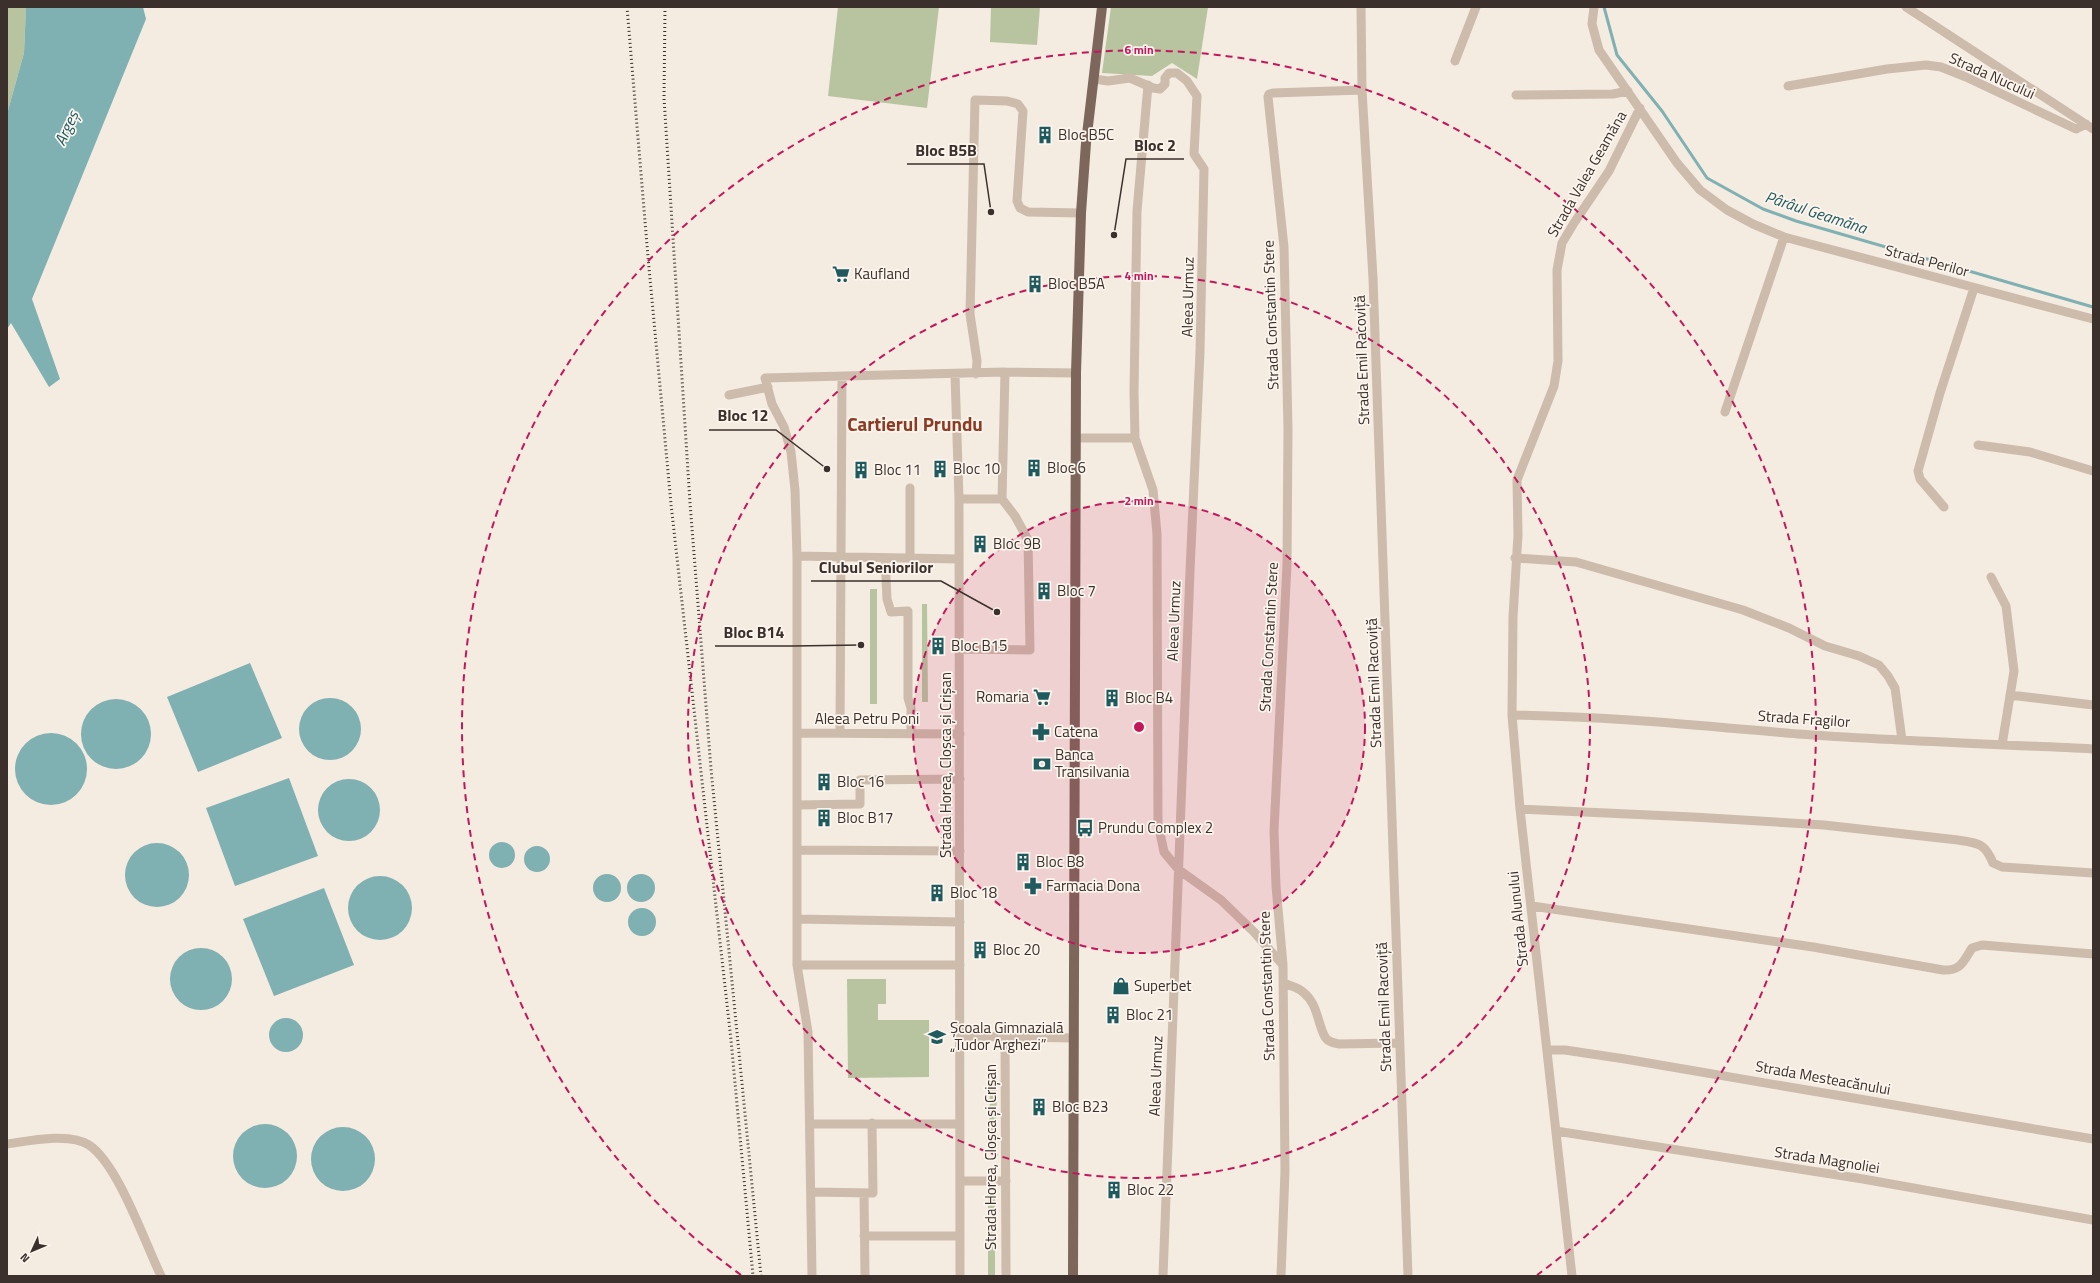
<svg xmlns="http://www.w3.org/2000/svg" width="2100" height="1283" font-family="'Titillium Web',sans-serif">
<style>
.green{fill:#b8c4a0}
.water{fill:#7fb0b2}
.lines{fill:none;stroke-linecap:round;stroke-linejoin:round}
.stream{stroke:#7fb0b2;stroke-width:3}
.street{stroke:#cdbbac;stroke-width:9}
.primary{stroke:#7d675c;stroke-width:10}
.rail{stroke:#3b302b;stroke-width:3;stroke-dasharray:1 3;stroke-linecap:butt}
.ring{fill:none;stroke:#c2185b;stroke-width:2;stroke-dasharray:7 5}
.labels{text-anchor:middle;stroke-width:3.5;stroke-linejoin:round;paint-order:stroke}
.street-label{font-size:15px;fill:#3b302b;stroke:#fbf5ee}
.poi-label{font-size:15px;fill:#3b302b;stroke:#fbf5ee;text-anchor:start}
.water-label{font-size:16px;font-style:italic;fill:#1f5a5e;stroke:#fbf5ee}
.district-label{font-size:19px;font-weight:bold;fill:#8c3b22;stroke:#fbf5ee}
.centre{fill:#c2185b;stroke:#fbf5ee;stroke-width:2}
.ring-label{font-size:12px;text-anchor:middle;font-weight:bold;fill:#c2185b;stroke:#fbf5ee;stroke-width:3.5;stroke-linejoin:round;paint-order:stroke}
.leader{fill:none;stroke:#3b302b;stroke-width:1.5}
.callout-dot{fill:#3b302b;stroke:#fbf5ee;stroke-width:1.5}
.callout-label{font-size:16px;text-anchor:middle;font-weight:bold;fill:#3b302b;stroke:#fbf5ee;stroke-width:3.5;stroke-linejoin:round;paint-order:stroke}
</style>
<rect width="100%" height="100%" fill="#f4ebe1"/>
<path class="green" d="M 7,7 L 26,7 L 24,53 L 7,114 Z
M 838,7 L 939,7 L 927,108 L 828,96 Z
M 991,7 L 1040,7 L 1037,45 L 990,42 Z
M 1111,7 L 1208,7 L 1197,79 L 1172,63 L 1152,76 L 1102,73 Z
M 870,589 L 877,589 L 877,704 L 870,704 Z
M 922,604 L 927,604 L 928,702 L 922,702 Z
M 847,979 L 886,979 L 886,1004 L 878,1004 L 878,1020 L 929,1020 L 929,1077 L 848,1078 Z
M 990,1072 L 997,1073 L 996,1153 L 989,1152 Z
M 988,1193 L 995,1193 L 995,1276 L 988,1276 Z"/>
<path class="water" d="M 26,7 L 143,7 L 146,19 L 32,299 L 60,379 L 49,387 L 11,323 L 7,329 L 7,114 L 24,53 Z
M 250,663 L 282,738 L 198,772 L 167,697 Z
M299 729a31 31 0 1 1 62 0a31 31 0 1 1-62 0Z
M81 734a35 35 0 1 1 70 0a35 35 0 1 1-70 0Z
M15 769a36 36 0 1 1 72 0a36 36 0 1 1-72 0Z
M 289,778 L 318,856 L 235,886 L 206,808 Z
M318 810a31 31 0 1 1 62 0a31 31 0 1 1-62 0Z
M489 855a13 13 0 1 1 26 0a13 13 0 1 1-26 0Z
M125 875a32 32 0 1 1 64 0a32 32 0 1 1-64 0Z
M524 859a13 13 0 1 1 26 0a13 13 0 1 1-26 0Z
M627 888a14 14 0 1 1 28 0a14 14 0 1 1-28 0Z
M593 888a14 14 0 1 1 28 0a14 14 0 1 1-28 0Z
M348 908a32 32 0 1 1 64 0a32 32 0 1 1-64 0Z
M 324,888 L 354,965 L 274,996 L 243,919 Z
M628 922a14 14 0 1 1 28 0a14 14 0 1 1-28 0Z
M170 979a31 31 0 1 1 62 0a31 31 0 1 1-62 0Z
M269 1035a17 17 0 1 1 34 0a17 17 0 1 1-34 0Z
M233 1156a32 32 0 1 1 64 0a32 32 0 1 1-64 0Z
M311 1159a32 32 0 1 1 64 0a32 32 0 1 1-64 0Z"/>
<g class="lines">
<path class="stream" d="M 1604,7 L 1617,55 L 1662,111 L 1707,178 L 1763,209 L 1796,221 L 2093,307"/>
<path class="street" d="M 1361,7 L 1362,90 L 1373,278 L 1408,1276
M 1594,7 L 1592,24 L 1599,50 L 1677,163 L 1700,190 L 1727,210 L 1753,224 L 1784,237 L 2093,319
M 1906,7 L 2093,129
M 1455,61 L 1476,7
M 1094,79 L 1108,81 L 1130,78 L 1153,88 L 1160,89 L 1165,84 L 1165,78 L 1169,73 L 1177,73 L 1187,81 L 1197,96 L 1194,154 L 1204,169 L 1200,352 L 1190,571 L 1163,1276
M 1788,86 L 1887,69 L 1926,65 L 1941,67 L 1966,77 L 2076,129 L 2086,124
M 1516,95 L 1613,94 L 1628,91
M 976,374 L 977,361 L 970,314 L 975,100 L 1007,101 L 1018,104 L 1023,111 L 1017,201 L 1020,208 L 1028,212 L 1081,213
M 955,375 L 959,499 L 960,1276
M 729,395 L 768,387
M 1725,412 L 1784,237
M 1076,438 L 1135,438 L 1153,490 L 1157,534 L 1158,823 L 1164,852 L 1179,870 L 1221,900 L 1254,932 L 1283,965
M 1135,438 L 1134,392 L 1137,211 L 1148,85
M 1978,445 L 2030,452 L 2093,471
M 910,488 L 910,558
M 959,499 L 1002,499
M 1944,507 L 1920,479 L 1918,471 L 1940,393 L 1974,288
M 797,556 L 959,559
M 885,558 L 887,599 L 891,612 L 908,611 L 908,698 L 911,708 L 911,733
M 1515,558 L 1576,562 L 1743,610 L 1789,628 L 1825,646 L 1859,656 L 1879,665 L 1888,676 L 1895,688 L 1902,740
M 1991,577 L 2006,606 L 2014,671 L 2002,745
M 959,649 L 1030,650 L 1028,540 L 1015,516 L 1002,499 L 1005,372
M 2010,695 L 2093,705
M 1512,715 C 1608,716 1703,726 1798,734 C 1896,741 1995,744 2093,749
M 797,733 L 960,734
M 840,733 L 842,377
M 797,805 L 860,804 L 860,780 L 960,779
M 1520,809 L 1693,817 L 1824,825 L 1958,840 C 1978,843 1985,843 1993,863 L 2002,867 L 2093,873
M 797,850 L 960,851
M 1532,906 L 1813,947 L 1943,970 C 1961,971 1963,962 1972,948 L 1982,945 L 2093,954
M 797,919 L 960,922
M 797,965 L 960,965
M 1284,983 C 1290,986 1298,987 1303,992 C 1318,1004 1317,1022 1325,1037 C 1328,1042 1334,1043 1339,1044 L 1399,1043
M 960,1036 L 1074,1038
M 1005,1037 L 1006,1276
M 1547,1050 L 1565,1050 L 1625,1059 L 2093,1139
M 810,1124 L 960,1124
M 1556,1131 L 1863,1179 L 2093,1220
M 7,1144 C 28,1141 70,1132 89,1145 C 118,1164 145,1243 161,1276
M 960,1181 L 1006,1181
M 811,1192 L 873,1193 L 872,1123
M 864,1193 L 865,1276
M 864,1236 L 960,1236
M 812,1276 L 808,1032 L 797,965 L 797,556 L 795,490 L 791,452 L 784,427 L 772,404 L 765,378 L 1005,372 L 1076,373
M 1281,1276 L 1285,1171 L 1283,965 L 1276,886 L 1274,831 L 1287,564 L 1288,429 L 1284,247 L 1268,97 L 1269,94 L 1273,93 L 1362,90
M 1572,1276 L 1520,809 L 1512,715 L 1513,617 L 1518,535 L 1517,480 L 1554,386 L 1558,361 L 1557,270 L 1562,243 L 1574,223 L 1609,171 L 1640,108"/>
<path class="primary" d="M 1073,1276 L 1076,373 L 1081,213 L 1086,143 L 1102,7"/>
<path class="rail" d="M 627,7 L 648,257 L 671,504 L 731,1040 L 753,1276
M 665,7 L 664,98 L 690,503 L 711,769 L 761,1276"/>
</g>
<circle cx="1139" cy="727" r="226" fill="#c2185b" fill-opacity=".12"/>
<g class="ring">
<circle cx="1139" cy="727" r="226"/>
<circle cx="1139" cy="727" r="451"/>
<path d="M741 1275A677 677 0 1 1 1537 1275"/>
</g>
<defs>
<g id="building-bare" transform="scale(1.38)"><path d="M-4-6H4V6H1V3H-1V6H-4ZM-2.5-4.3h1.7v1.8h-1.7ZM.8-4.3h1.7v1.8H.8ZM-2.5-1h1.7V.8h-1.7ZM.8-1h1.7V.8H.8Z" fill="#1f5a5e" stroke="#fbf5ee" stroke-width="2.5" paint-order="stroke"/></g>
<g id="supermarket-bare" transform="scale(1.38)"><path d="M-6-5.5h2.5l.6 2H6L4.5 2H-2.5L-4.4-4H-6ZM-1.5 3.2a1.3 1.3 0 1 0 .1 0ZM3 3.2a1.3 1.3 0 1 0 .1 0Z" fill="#1f5a5e" stroke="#fbf5ee" stroke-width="2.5" paint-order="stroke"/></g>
<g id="pharmacy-bare" transform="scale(1.38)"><path d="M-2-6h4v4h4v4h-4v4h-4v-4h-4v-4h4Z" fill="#1f5a5e" stroke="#fbf5ee" stroke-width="2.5" paint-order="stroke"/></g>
<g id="bank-bare" transform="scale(1.38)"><path d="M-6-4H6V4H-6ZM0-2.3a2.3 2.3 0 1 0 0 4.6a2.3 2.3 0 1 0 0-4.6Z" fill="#1f5a5e" stroke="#fbf5ee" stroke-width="2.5" paint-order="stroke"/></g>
<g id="bus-bare" transform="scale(1.38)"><path d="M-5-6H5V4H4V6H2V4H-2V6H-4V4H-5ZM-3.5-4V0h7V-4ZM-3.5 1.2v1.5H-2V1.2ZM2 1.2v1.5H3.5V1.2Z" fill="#1f5a5e" stroke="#fbf5ee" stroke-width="2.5" paint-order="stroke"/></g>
<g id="shop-bare" transform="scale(1.38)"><path d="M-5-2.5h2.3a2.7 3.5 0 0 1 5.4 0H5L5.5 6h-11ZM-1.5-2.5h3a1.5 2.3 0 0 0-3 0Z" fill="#1f5a5e" stroke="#fbf5ee" stroke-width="2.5" paint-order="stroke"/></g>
<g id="school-bare" transform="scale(1.38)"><path d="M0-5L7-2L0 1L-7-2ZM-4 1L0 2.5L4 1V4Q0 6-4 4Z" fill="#1f5a5e" stroke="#fbf5ee" stroke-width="2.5" paint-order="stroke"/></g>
</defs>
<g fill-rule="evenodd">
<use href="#building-bare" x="1045" y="135"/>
<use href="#supermarket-bare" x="841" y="274"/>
<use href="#building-bare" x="1035" y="284"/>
<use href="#building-bare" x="1034" y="468"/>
<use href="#building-bare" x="940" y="469"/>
<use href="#building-bare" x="861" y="470"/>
<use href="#building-bare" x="980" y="544"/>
<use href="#building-bare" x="1044" y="591"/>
<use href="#building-bare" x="938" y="646"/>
<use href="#supermarket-bare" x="1042" y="697"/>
<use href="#building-bare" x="1112" y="698"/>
<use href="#pharmacy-bare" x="1041" y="732"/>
<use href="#bank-bare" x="1042" y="764"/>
<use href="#building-bare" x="824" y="782"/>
<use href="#building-bare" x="824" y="818"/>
<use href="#bus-bare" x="1085" y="828"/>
<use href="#building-bare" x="1023" y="862"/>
<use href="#pharmacy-bare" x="1033" y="886"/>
<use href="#building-bare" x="937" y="893"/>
<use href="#building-bare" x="980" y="950"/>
<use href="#shop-bare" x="1121" y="986"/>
<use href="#building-bare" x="1113" y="1015"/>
<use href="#school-bare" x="937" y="1037"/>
<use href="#building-bare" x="1039" y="1107"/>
<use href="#building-bare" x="1114" y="1190"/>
</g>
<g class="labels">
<g class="street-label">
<text transform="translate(1992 76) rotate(24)" y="5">Strada Nucului</text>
<text transform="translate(1587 174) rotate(-60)" y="5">Strada Valea Geamăna</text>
<text transform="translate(1927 261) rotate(15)" y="5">Strada Perilor</text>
<text transform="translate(1188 297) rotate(-89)" y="5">Aleea Urmuz</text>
<text transform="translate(1271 315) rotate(-92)" y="5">Strada Constantin Stere</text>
<text transform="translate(1362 360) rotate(-92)" y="5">Strada Emil Racoviță</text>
<text transform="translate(1174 621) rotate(-88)" y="5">Aleea Urmuz</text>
<text transform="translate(1269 637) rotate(-87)" y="5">Strada Constantin Stere</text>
<text transform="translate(1374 683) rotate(-92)" y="5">Strada Emil Racoviță</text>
<text x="867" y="724">Aleea Petru Poni</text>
<text transform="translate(1804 719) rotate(4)" y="5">Strada Fragilor</text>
<text transform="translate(946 765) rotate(-90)" y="5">Strada Horea, Cloșca și Crișan</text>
<text transform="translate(1518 919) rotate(-96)" y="5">Strada Alunului</text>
<text transform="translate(1267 986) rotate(-92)" y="5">Strada Constantin Stere</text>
<text transform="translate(1384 1007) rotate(-92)" y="5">Strada Emil Racoviță</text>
<text transform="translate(1156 1076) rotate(-88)" y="5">Aleea Urmuz</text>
<text transform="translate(1823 1078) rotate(10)" y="5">Strada Mesteacănului</text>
<text transform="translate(991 1157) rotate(-90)" y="5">Strada Horea, Cloșca și Crișan</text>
<text transform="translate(1827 1160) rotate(9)" y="5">Strada Magnoliei</text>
</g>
<g class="poi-label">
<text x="1058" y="140">Bloc B5C</text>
<text x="854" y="279">Kaufland</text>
<text x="1048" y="289">Bloc B5A</text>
<text x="1047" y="473">Bloc 6</text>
<text x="953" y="474">Bloc 10</text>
<text x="874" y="475">Bloc 11</text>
<text x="993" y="549">Bloc 9B</text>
<text x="1057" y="596">Bloc 7</text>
<text x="951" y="651">Bloc B15</text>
<text x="1029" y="702" text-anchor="end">Romaria</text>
<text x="1125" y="703">Bloc B4</text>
<text x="1054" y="737">Catena</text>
<text x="1055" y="760">Banca<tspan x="1055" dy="17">Transilvania</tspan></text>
<text x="837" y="787">Bloc 16</text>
<text x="837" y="823">Bloc B17</text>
<text x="1098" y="833">Prundu Complex 2</text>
<text x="1036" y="867">Bloc B8</text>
<text x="1046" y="891">Farmacia Dona</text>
<text x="950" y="898">Bloc 18</text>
<text x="993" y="955">Bloc 20</text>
<text x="1134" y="991">Superbet</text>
<text x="1126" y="1020">Bloc 21</text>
<text x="950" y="1033">Școala Gimnazială<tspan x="950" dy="17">„Tudor Arghezi”</tspan></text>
<text x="1052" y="1112">Bloc B23</text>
<text x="1127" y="1195">Bloc 22</text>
</g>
<g class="water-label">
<text transform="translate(66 128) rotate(-65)" y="6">Argeș</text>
<text transform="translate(1816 212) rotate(18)" y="6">Pârâul Geamăna</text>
</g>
<g class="district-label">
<text x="915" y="431">Cartierul Prundu</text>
</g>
</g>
<circle cx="1139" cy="727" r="6" class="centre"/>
<g class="ring-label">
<text x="1139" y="54">6 min</text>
<text x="1139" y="280">4 min</text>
<text x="1139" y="505">2 min</text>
</g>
<path class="leader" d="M1114 235L1126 159H1184M991 212L984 164H907M827 469L776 430H709M997 612L941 581H811M861 645L792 646H715"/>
<g class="callout-dot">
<circle cx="1114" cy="235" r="4"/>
<circle cx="991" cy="212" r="4"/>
<circle cx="827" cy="469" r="4"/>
<circle cx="997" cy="612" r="4"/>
<circle cx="861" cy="645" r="4"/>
</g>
<g class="callout-label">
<text x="1155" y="151">Bloc 2</text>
<text x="946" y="156">Bloc B5B</text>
<text x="743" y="421">Bloc 12</text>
<text x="876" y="573">Clubul Seniorilor</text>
<text x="754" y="638">Bloc B14</text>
</g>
<rect width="2100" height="1283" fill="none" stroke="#3b302b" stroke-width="16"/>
<g transform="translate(32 1251) rotate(226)" stroke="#fbf5ee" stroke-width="3" paint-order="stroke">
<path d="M0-3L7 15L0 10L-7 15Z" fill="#3b302b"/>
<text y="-6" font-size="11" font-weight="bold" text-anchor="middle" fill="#3b302b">N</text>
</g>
</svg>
